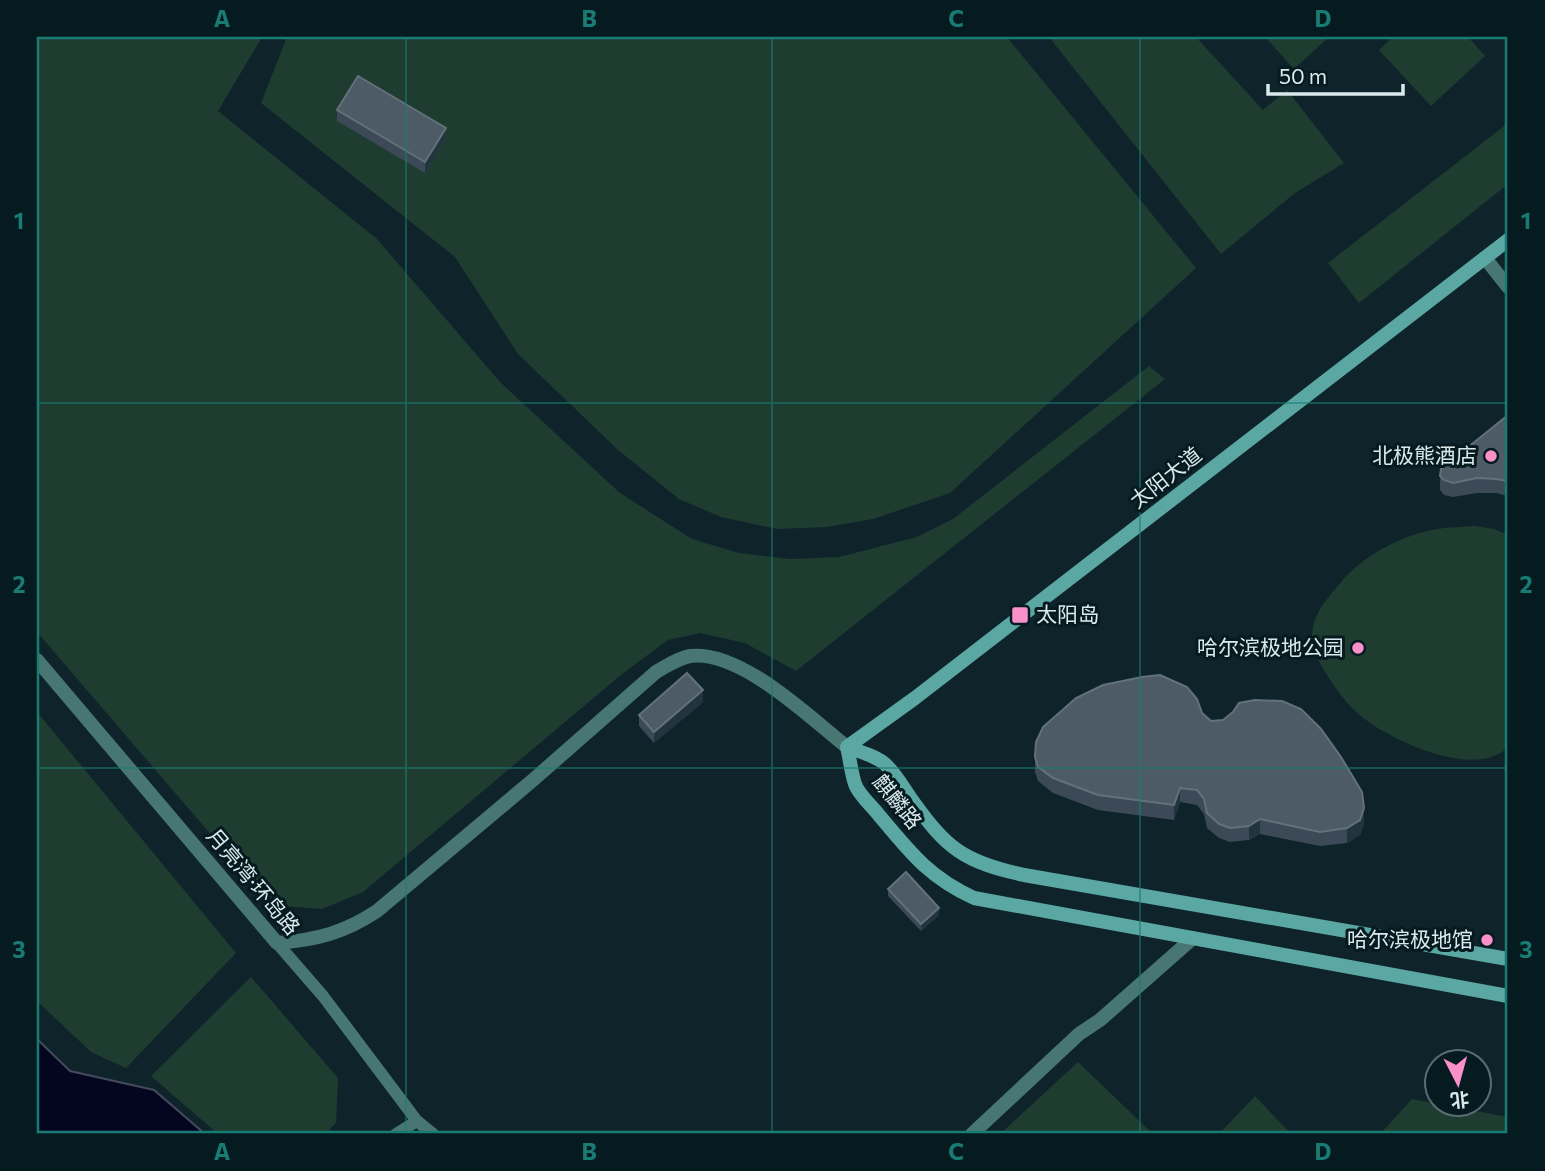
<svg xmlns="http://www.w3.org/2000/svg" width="1545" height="1171" font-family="Commissioner,'Noto Sans SC',sans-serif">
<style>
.green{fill:#1f3c30}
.water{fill:#03061e;stroke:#444a5c;stroke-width:2}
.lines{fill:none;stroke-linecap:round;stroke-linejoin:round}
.pedestrian{stroke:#487673;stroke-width:12}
.minor{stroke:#487673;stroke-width:14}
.secondary{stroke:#5ba7a3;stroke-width:14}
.wall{fill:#3b4a56}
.shaded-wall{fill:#22343e}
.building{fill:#4c5b66;stroke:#63717b;stroke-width:2}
.grid{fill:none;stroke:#197c74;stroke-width:2;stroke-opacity:0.55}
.poi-dot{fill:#f990ca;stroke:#051b20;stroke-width:2.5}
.labels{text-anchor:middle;stroke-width:6;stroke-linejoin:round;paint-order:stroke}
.poi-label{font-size:21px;fill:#dbe8ec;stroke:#051b20;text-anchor:end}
.street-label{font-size:21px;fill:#dbe8ec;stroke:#051b20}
.neatline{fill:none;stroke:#197c74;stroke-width:2.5}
.grid-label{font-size:23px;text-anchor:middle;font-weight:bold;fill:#197c74}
</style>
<rect width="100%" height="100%" fill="#0e242a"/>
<path class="green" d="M 37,37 L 262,37 L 218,111 L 377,239 L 500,382 L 620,493 L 692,539 L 739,553 L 790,559 L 839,557 L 917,537 L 953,519 L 1149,366 L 1165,379 L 796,671 L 745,643 L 700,633 L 668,640 L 622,674 L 363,892 L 322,909 L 283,906 L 256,887 L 37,632 Z
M 287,37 L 1007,37 L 1196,268 L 950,493 L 873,519 L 827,527 L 777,529 L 721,517 L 679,499 L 618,450 L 518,354 L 455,257 L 261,103 Z
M 1049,37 L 1196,37 L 1263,110 L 1287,90 L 1344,163 L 1295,193 L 1221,254 Z
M 1265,37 L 1329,37 L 1294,69 Z
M 1393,37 L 1468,37 L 1485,56 L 1431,106 L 1379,50 Z
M 1508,123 L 1508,184 L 1359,303 L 1328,263 Z
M 1475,526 L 1494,529 L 1508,535 L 1508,747 C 1476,780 1392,741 1362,717 C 1346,704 1336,689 1325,672 C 1317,658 1309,643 1313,627 C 1317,608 1330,596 1341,582 C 1362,556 1404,534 1437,529 C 1450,527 1462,527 1475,526 Z
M 37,712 L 236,953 L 126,1068 L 91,1052 L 37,1001 Z
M 251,977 L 338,1078 L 336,1123 L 325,1134 L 218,1134 L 151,1076 Z
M 1078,1062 L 1153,1134 L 1000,1134 Z
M 1255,1096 L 1291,1134 L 1219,1134 Z
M 1412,1099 L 1508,1117 L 1508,1134 L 1380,1134 Z"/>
<path class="water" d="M 37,1039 L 70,1071 L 154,1090 L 205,1134 L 37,1134 Z"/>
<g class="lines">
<path class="pedestrian" d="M 277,943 L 323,996 L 417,1121 L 433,1134
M 396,1134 L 417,1121"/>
<path class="minor" d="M 1485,258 L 1508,287
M 37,660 L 277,943 C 316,940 344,933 377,911 L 533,780 L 656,672 C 667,666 678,658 690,656 C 741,650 809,717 847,747
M 972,1134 L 1079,1034 L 1100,1020 L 1193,938"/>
<path class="secondary" d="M 847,747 L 915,698 L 1508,240
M 847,747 C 850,759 851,772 855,784 C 858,794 871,805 878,814 C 909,851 928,877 974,898 L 1508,996
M 847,747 C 858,751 879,757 886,765 C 896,774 904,789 912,800 C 947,849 964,862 1024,875 L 1508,959"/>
</g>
<path class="wall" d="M 337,110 L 446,139 L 425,173 L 337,121 Z
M 1508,415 L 1508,496 L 1496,493 L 1477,493 L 1453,497 L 1444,495 L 1440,490 L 1440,476 Z
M 703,702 L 654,743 L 639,726 L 639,715 Z
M 1202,713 L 1211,721 L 1364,823 L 1360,835 L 1347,843 L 1320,846 L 1260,834 L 1249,840 L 1230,842 L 1219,838 L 1207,828 L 1204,814 L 1197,805 L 1180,802 L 1174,820 L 1098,810 L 1053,793 L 1038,781 L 1035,772 L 1035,757 Z
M 888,889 L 939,915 L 921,931 L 888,896 Z"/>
<path class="shaded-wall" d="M 446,128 L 446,139 L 425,173 L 425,162 Z
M 703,690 L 703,702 L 654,743 L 654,732 Z
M 1180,788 L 1180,802 L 1174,820 L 1174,805 Z
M 1364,808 L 1364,823 L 1360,835 L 1347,843 L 1347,828 Z
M 1260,819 L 1260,834 L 1249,840 L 1249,826 Z
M 939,908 L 939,915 L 921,931 L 921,924 Z"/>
<path class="building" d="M 358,76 L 446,128 L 425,162 L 337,110 Z
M 1508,415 L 1508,481 L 1496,479 L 1477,478 L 1453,483 L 1444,480 L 1440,476 L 1441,469 Z
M 687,673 L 703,690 L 654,732 L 639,715 Z
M 1160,675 L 1187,687 L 1197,699 L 1202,713 L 1211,721 L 1223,720 L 1233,712 L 1239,703 L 1255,700 L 1282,701 L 1301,709 L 1321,729 L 1341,757 L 1362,792 L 1364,808 L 1360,820 L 1347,828 L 1320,832 L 1260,819 L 1249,826 L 1230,828 L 1219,824 L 1207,813 L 1204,799 L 1197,790 L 1180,788 L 1174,805 L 1098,795 L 1053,778 L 1038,767 L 1035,757 L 1036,742 L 1043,727 L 1076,698 L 1103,685 L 1142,677 Z
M 906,872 L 939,908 L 921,924 L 888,889 Z"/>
<path class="grid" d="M 406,37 L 406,1134M 772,37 L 772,1134M 1140,37 L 1140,1134M 37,403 L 1508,403M 37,768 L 1508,768"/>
<g class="poi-dot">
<circle cx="1491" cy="456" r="7"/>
<rect x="1011" y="606" width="18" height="18" rx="3.5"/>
<circle cx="1358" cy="648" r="7"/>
<circle cx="1487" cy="940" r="7"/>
</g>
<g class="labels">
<g class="poi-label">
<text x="1477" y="463">北极熊酒店</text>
<text x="1036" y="622" text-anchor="start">太阳岛</text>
<text x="1344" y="655">哈尔滨极地公园</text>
<text x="1473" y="947">哈尔滨极地馆</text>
</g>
<g class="street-label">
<text transform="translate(1166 478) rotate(-38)" y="7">太阳大道</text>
<text transform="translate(897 802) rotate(51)" y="7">麒麟路</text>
<text transform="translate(253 882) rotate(50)" y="7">月亮湾·环岛路</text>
</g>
</g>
<rect width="1545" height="1171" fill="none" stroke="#051b20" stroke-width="77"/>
<g transform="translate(1458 1083) rotate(174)"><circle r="33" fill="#051b20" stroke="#5b6d72" stroke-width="2"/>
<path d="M0-5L12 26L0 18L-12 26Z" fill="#f990ca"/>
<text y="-10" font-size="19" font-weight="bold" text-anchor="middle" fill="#dbe8ec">北</text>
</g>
<path d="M1268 84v10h135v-10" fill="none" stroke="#dbe8ec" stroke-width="3.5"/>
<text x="1279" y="84" font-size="21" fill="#dbe8ec" stroke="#051b20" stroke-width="5" paint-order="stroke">50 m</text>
<rect x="38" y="38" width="1468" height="1094" class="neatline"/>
<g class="grid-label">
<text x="222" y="27">A</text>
<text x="589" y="27">B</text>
<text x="956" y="27">C</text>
<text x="1323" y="27">D</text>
<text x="19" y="229">1</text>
<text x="1526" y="229">1</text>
<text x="19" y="593">2</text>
<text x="1526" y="593">2</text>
<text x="19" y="958">3</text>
<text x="1526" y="958">3</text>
<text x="222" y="1160">A</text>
<text x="589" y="1160">B</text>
<text x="956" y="1160">C</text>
<text x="1323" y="1160">D</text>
</g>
</svg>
